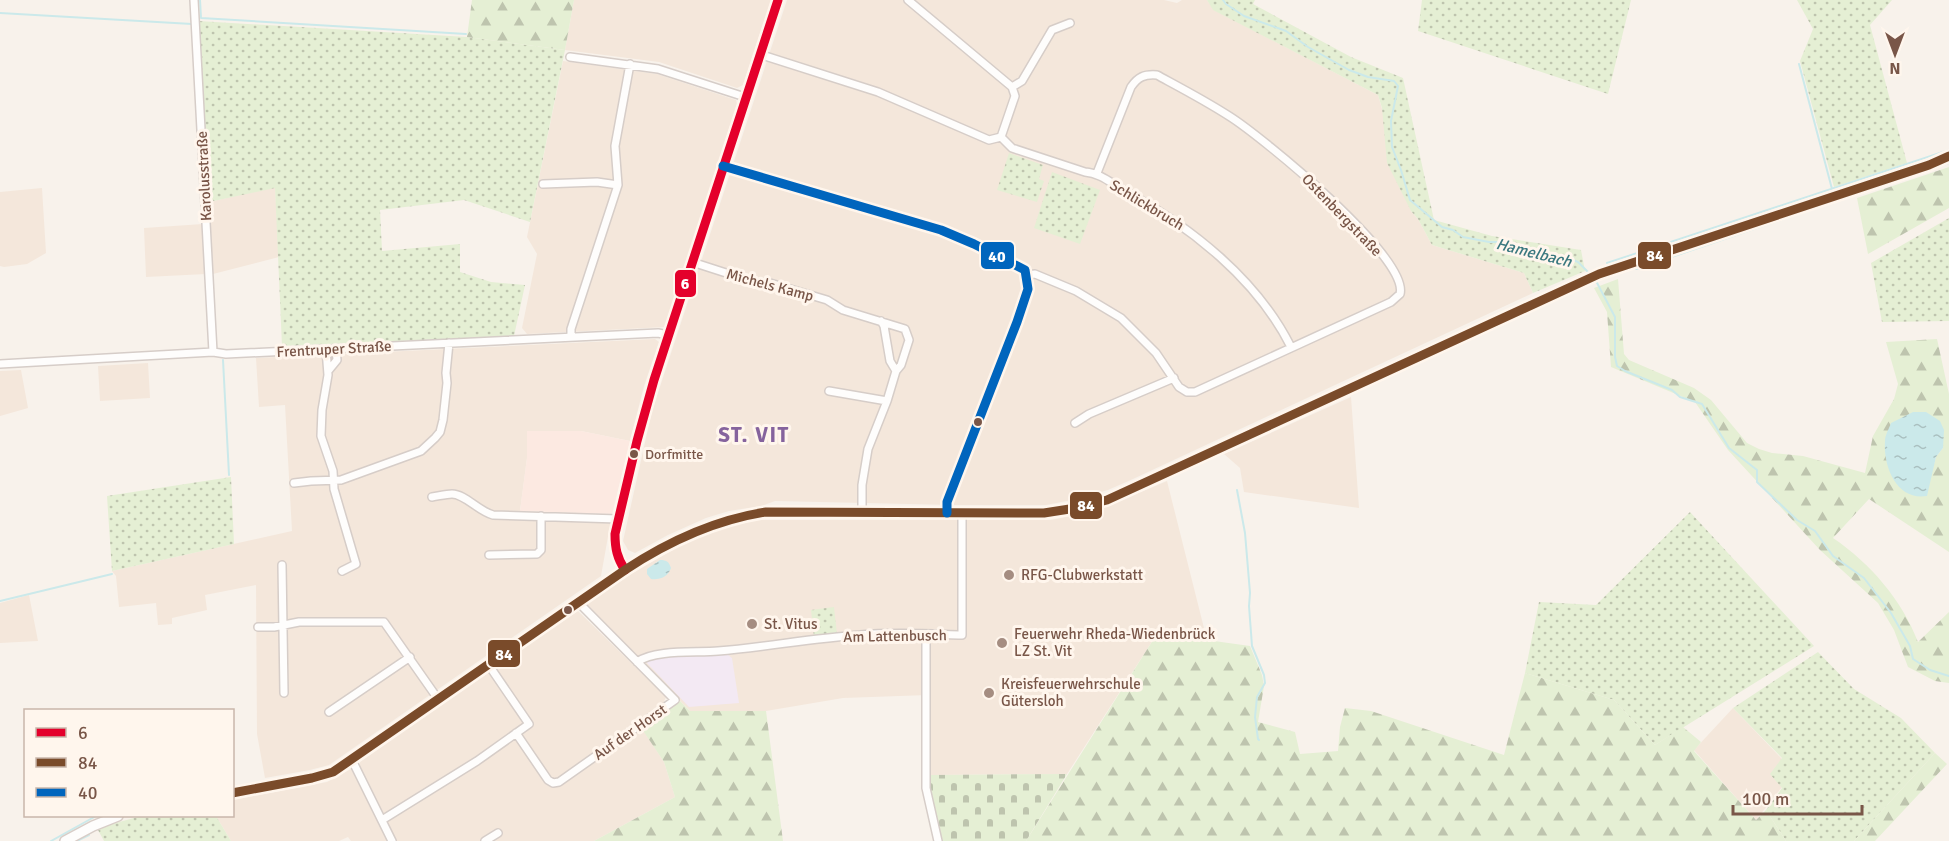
<svg xmlns="http://www.w3.org/2000/svg" width="1949" height="841" font-family="Signika,sans-serif">
<style>
.residential{fill:#f4e7db}
.commercial{fill:#fce9e1}
.education{fill:#f3e9f3}
.grass{fill:url(#grass-dots)}
.forest{fill:url(#forest-firs);fill-rule:evenodd}
.cemetery{fill:url(#cemetery-stones)}
.water{fill:url(#water-ripples)}
.lines{fill:none;stroke-linecap:round;stroke-linejoin:round}
.stream{stroke:#cbe9ea;stroke-width:2}
.street-casing{stroke:#d6cdc8;stroke-width:10}
.secondary-casing{stroke:#d8cdc7;stroke-width:12}
.street{stroke:#fefdfc;stroke-width:7}
.secondary{stroke:#fefdfc;stroke-width:9}
.bus-1-casing{stroke:#fff6ed;stroke-width:14}
.bus-2-casing{stroke:#fff6ed;stroke-width:14}
.bus-3-casing{stroke:#fff6ed;stroke-width:14}
.bus-1{stroke:#e4002b;stroke-width:9}
.bus-2{stroke:#7a4b2a;stroke-width:9}
.bus-3{stroke:#0065bd;stroke-width:9}
.bus-dot{fill:#795648;stroke:#fff6ed;stroke-width:2}
.poi-dot{fill:#a58d81;stroke:#fff6ed;stroke-width:2}
.labels{text-anchor:middle;stroke-width:6;stroke-linejoin:round;paint-order:stroke}
.bus-label{font-size:14px;fill:#795648;stroke:#fff6ed;text-anchor:start}
.street-label{font-size:15px;fill:#795648;stroke:#fff6ed}
.poi-label{font-size:15px;fill:#795648;stroke:#fff6ed;text-anchor:start}
.water-label{font-size:16px;font-style:italic;fill:#3a787f;stroke:#fff6ed}
.district-label{font-size:21px;font-weight:bold;letter-spacing:1.5px;fill:#85639d;stroke:#fff6ed}
.line-badge{stroke:#fff6ed;stroke-width:2}
.badge-label{font-size:16px;text-anchor:middle;font-weight:bold;fill:#fff}
</style>
<defs>
<pattern id="grass-dots" width="8" height="8" patternUnits="userSpaceOnUse" patternTransform="scale(1.5)"><rect width="8" height="8" fill="#e5efd4"/><path d="M2 2h.1M6 6h.1" fill="none" stroke="#bec4ae" stroke-width="1.8" stroke-linecap="round"/></pattern>
<pattern id="forest-firs" width="22" height="20" patternUnits="userSpaceOnUse" patternTransform="scale(1.5)"><rect width="22" height="20" fill="#e5efd4"/><path d="M5 1l3.5 6h-7zM16 11l3.5 6h-7z" fill="#bec4ae"/></pattern>
<pattern id="cemetery-stones" width="16" height="16" patternUnits="userSpaceOnUse" patternTransform="scale(1.5)"><rect width="16" height="16" fill="#e5efd4"/><path d="M2 7V4a2 2 0 0 1 4 0v3zM10 15v-3a2 2 0 0 1 4 0v3z" fill="#bec4ae"/></pattern>
<pattern id="water-ripples" width="26" height="14" patternUnits="userSpaceOnUse" patternTransform="scale(1.5)"><rect width="26" height="14" fill="#cbe9ea"/><path d="M2 4q2-2 4 0t4 0M15 11q2-2 4 0t4 0" fill="none" stroke="#aac0c0"/></pattern>
</defs>
<rect width="100%" height="100%" fill="#f8f2eb"/>
<path class="residential" d="M 574,0 L 771,0 L 743,85 L 737,88 L 659,62 L 565,50 Z
M 787,0 L 1164,0 L 1177,3 L 1182,0 L 1207,0 L 1214,10 L 1378,95 L 1411,211 L 1418,219 L 1432,245 L 1524,273 L 1533,293 L 1133,479 L 1108,490 L 1077,499 L 1046,505 L 953,505 L 775,501 L 761,506 L 729,511 L 706,518 L 668,535 L 635,553 L 628,550 L 623,541 L 652,411 Z
M 563,61 L 657,74 L 736,100 L 737,104 L 665,327 L 527,334 L 522,328 L 537,254 L 527,237 Z
M 275,187 L 279,257 L 213,274 L 209,202 Z
M 42,188 L 46,253 L 27,264 L 4,267 L 0,266 L 0,192 Z
M 203,224 L 206,274 L 146,277 L 144,228 Z
M 655,339 L 659,342 L 644,386 L 630,441 L 581,431 L 527,431 L 527,458 L 520,511 L 612,514 L 601,576 L 329,765 L 310,770 L 265,778 L 257,734 L 256,585 L 205,595 L 207,610 L 172,618 L 172,624 L 158,625 L 156,603 L 119,607 L 116,576 L 112,571 L 292,531 L 285,405 L 259,407 L 256,358 Z
M 148,363 L 150,398 L 100,401 L 98,366 Z
M 21,370 L 28,408 L 0,416 L 0,371 Z
M 1351,397 L 1359,508 L 1244,492 L 1240,468 L 1224,454 Z
M 1167,481 L 1207,640 L 1153,640 L 1067,774 L 930,775 L 928,695 L 843,698 L 766,711 L 690,711 L 585,606 L 629,575 L 683,544 L 727,527 L 756,520 L 1051,520 L 1081,514 L 1110,505 Z
M 29,595 L 38,641 L 0,643 L 0,603 Z
M 578,611 L 666,697 L 663,704 L 638,722 L 664,762 L 675,797 L 594,841 L 396,841 L 360,767 L 360,762 Z
M 1733,708 L 1782,759 L 1782,787 L 1756,820 L 1694,750 Z
M 351,769 L 388,841 L 351,841 L 348,837 L 339,841 L 231,841 L 216,816 L 232,816 L 233,800 L 327,782 Z"/>
<path class="commercial" d="M 527,431 L 581,431 L 630,441 L 612,514 L 520,511 L 527,458 Z"/>
<path class="education" d="M 727,654 L 732,658 L 739,703 L 689,707 L 646,662 L 650,659 L 691,655 L 712,656 Z"/>
<path class="grass" d="M 1207,0 L 1255,0 L 1253,4 L 1351,57 L 1403,78 L 1434,220 L 1492,236 L 1581,250 L 1585,271 L 1533,293 L 1524,273 L 1432,245 L 1418,219 L 1411,211 L 1387,163 L 1382,108 L 1378,95 L 1213,10 Z
M 1422,0 L 1631,0 L 1608,94 L 1418,31 Z
M 1797,0 L 1892,0 L 1870,25 L 1907,163 L 1834,187 L 1800,61 L 1813,29 Z
M 198,21 L 467,37 L 565,50 L 530,222 L 464,200 L 380,210 L 382,251 L 460,244 L 460,272 L 491,282 L 525,285 L 514,336 L 282,346 L 275,188 L 209,202 Z
M 1009,153 L 1043,165 L 1039,179 L 1044,181 L 1037,202 L 997,190 Z
M 1052,172 L 1100,190 L 1080,244 L 1034,228 Z
M 1949,218 L 1949,321 L 1882,322 L 1871,263 Z
M 231,477 L 234,544 L 112,571 L 107,496 Z
M 1690,512 L 1814,646 L 1655,745 L 1614,700 L 1525,673 L 1539,602 L 1596,605 Z
M 834,607 L 837,634 L 814,637 L 811,610 Z
M 1818,652 L 1854,689 L 1901,718 L 1935,753 L 1854,841 L 1786,841 L 1766,810 L 1782,788 L 1770,774 L 1782,758 L 1733,708 Z
M 141,816 L 216,816 L 231,841 L 104,841 L 98,830 L 112,824 Z"/>
<path class="forest" d="M 472,0 L 574,0 L 565,50 L 467,37 Z
M 1949,167 L 1949,208 L 1868,254 L 1857,198 Z
M 1618,279 L 1624,354 L 1629,360 L 1694,388 L 1711,400 L 1747,443 L 1759,449 L 1772,453 L 1803,456 L 1865,473 L 1873,436 L 1894,399 L 1898,384 L 1886,342 L 1937,339 L 1949,394 L 1949,552 L 1869,499 L 1833,538 C 1870,563 1902,600 1918,642 L 1949,612 L 1949,683 L 1935,681 L 1908,667 L 1894,630 L 1878,603 L 1820,550 L 1728,450 L 1695,402 L 1611,367 L 1607,312 L 1594,288 ZM 1913,412 L 1943,448 L 1936,457 L 1932,471 Z
M 1153,640 L 1207,640 L 1250,646 L 1262,675 L 1264,686 L 1258,722 L 1295,732 L 1300,754 L 1338,751 L 1340,727 L 1345,708 L 1371,711 L 1504,755 L 1525,673 L 1614,700 L 1655,745 L 1683,727 L 1701,742 L 1694,751 L 1756,820 L 1766,810 L 1786,841 L 1026,841 Z
M 680,701 L 690,711 L 766,711 L 783,841 L 594,841 L 675,797 L 664,762 L 642,729 Z
M 1935,753 L 1947,764 L 1875,841 L 1854,841 Z"/>
<path class="cemetery" d="M 1067,774 L 1026,841 L 941,841 L 930,796 L 930,775 Z"/>
<path class="water" d="M 1913,412 L 1926,412 L 1940,421 L 1944,430 L 1943,448 L 1936,457 L 1927,496 C 1897,501 1883,467 1885,441 C 1885,435 1889,429 1891,423 Z
M 660,560 C 667,560 669,562 671,568 C 668,577 660,580 651,579 L 647,574 L 647,569 Z"/>
<g class="lines">
<path class="stream" d="M 200,0 L 201,18 L 466,34
M 1223,0 L 1226,4 L 1244,16 L 1286,31 L 1308,47 L 1349,70 L 1368,77 L 1394,81 L 1398,86 L 1391,121 L 1392,147 L 1401,170 L 1410,200 L 1442,227 L 1453,230 L 1463,237 L 1489,242 L 1502,242 L 1533,254 L 1550,258 L 1571,259 L 1578,262 L 1591,275
M 0,13 L 192,24
M 1799,64 L 1832,189
M 1607,263 L 1949,150
M 1636,269 L 1949,163
M 1595,279 L 1615,317 L 1615,357 L 1617,366 L 1625,371 L 1672,390 L 1680,397 L 1702,404 L 1729,448 L 1757,470 L 1757,482 L 1797,520 L 1815,531 L 1833,556 L 1864,578 L 1891,613 L 1910,646 L 1913,659 L 1930,670 L 1949,676
M 223,360 L 229,475
M 1221,453 L 1575,291
M 1237,490 L 1245,533 L 1250,593 L 1249,606 L 1252,646 L 1264,675 L 1265,683 L 1257,697 L 1255,717 L 1258,739 L 1259,740
M 0,601 L 112,574
M 51,841 L 96,816
M 77,841 L 89,835"/>
<g class="street-casing">
<path id="street" d="M 194,0 L 213,352
M 908,0 L 1012,87 L 1015,96 L 1001,137
M 759,54 L 878,92 L 989,140 L 1001,137
M 570,57 L 658,69 L 745,97
M 1012,87 L 1022,81 L 1052,30 L 1070,23
M 1001,137 L 1012,148 L 1085,172 C 1100,173 1111,183 1125,191 C 1191,227 1257,279 1291,347
M 723,166 L 941,230 L 974,244 L 1025,270 L 1028,289 L 1017,322 L 947,502 L 947,513
M 543,184 L 597,182 L 618,185
M 692,262 L 754,282 L 770,283 L 827,300 L 843,310 L 905,329 L 909,340 L 901,365 L 896,371 L 887,401 L 868,449 L 862,485 L 862,512
M 1027,275 L 1035,274 L 1076,291 L 1121,318 L 1156,353 L 1179,387 L 1187,392 L 1195,392 L 1391,302 L 1400,294 C 1410,258 1261,136 1229,116 C 1206,101 1181,88 1157,75 C 1144,74 1138,77 1131,87 L 1097,173
M 881,321 L 884,326 L 890,361 L 896,371
M 571,337 L 571,329 L 618,185 L 615,146 L 630,64
M 326,349 L 328,375 L 322,410 L 321,436 L 333,471 L 334,489 L 356,564 L 342,571
M 0,364 L 213,352 L 226,354 L 658,333 L 668,335
M 328,371 L 337,360 L 336,349
M 829,391 L 887,401
M 1075,423 L 1089,414 L 1174,378
M 294,483 L 311,481 L 341,480 L 421,451 L 435,438 L 440,432 L 443,420 L 447,383 L 446,373 L 449,343
M 432,497 C 439,496 446,494 452,494 C 465,494 478,511 493,515 L 618,519
M 489,555 L 537,554 L 541,550 L 541,516
M 282,565 L 284,693
M 258,627 L 274,627 L 299,622 L 384,622 L 438,699
M 926,634 L 926,788 L 938,841
M 637,662 C 655,649 696,653 718,651 C 766,647 813,638 860,635 C 894,632 928,634 962,635 L 962,513
M 329,712 L 410,657
M 516,733 L 548,780 L 553,783 L 559,782 L 675,700 L 578,602
M 352,760 L 392,841
M 382,820 L 477,761 L 529,724 L 488,664
M 485,841 L 498,833"/>
</g>
<g class="secondary-casing">
<path id="secondary" d="M 625,570 C 617,558 615,548 615,534 L 637,441 L 654,380 L 778,0
M 232,793 L 312,778 L 333,772 L 625,570 C 669,541 714,520 766,512 L 1044,513 L 1076,508 L 1107,500 L 1599,274 L 1929,165 L 1949,156
M 65,841 L 93,826 L 118,816"/>
</g>
<use href="#street" class="street"/>
<use href="#secondary" class="secondary"/>
<g class="bus-1-casing">
<path id="bus-1" d="M 625,570 C 617,558 615,548 615,534 L 637,441 L 654,380 L 778,0"/>
</g>
<g class="bus-2-casing">
<path id="bus-2" d="M 232,793 L 312,778 L 333,772 L 625,570 C 669,541 714,520 766,512 L 1044,513 L 1076,508 L 1107,500 L 1599,274 L 1929,165 L 1949,156"/>
</g>
<g class="bus-3-casing">
<path id="bus-3" d="M 723,166 L 941,230 L 974,244 L 1025,270 L 1028,289 L 1017,322 L 947,502 L 947,513"/>
</g>
<use href="#bus-1" class="bus-1"/>
<use href="#bus-2" class="bus-2"/>
<use href="#bus-3" class="bus-3"/>
</g>
<g class="bus-dot">
<circle cx="978" cy="422" r="5"/>
<circle cx="634" cy="454" r="5"/>
<circle cx="568" cy="610" r="5"/>
</g>
<g class="poi-dot">
<circle cx="1009" cy="575" r="6"/>
<circle cx="752" cy="624" r="6"/>
<circle cx="1002" cy="643" r="6"/>
<circle cx="989" cy="693" r="6"/>
</g>
<g class="labels">
<g class="bus-label">
<text x="645" y="459">Dorfmitte</text>
</g>
<g class="street-label">
<text transform="translate(204 176) rotate(-93)" y="5">Karolusstraße</text>
<text transform="translate(1147 205) rotate(31)" y="5">Schlickbruch</text>
<text transform="translate(1342 215) rotate(46)" y="5">Ostenbergstraße</text>
<text transform="translate(770 285) rotate(15)" y="5">Michels Kamp</text>
<text transform="translate(334 349) rotate(-3)" y="5">Frentruper Straße</text>
<text transform="translate(895 636) rotate(-1)" y="5">Am Lattenbusch</text>
<text transform="translate(630 732) rotate(-35)" y="5">Auf der Horst</text>
</g>
<g class="poi-label">
<text x="1021" y="580">RFG-Clubwerkstatt</text>
<text x="764" y="629">St. Vitus</text>
<text x="1014" y="639">Feuerwehr Rheda-Wiedenbrück<tspan x="1014" dy="17">LZ St. Vit</tspan></text>
<text x="1001" y="689">Kreisfeuerwehrschule<tspan x="1001" dy="17">Gütersloh</tspan></text>
</g>
<g class="water-label">
<text transform="translate(1534 252) rotate(14)" y="6">Hamelbach</text>
</g>
<g class="district-label">
<text x="754" y="442">ST. VIT</text>
</g>
</g>
<g class="line-badge">
<rect x="1637" y="241" width="35" height="29" rx="6" fill="#7a4b2a"/>
<rect x="980" y="241" width="35" height="29" rx="6" fill="#0065bd"/>
<rect x="674" y="269" width="23" height="29" rx="6" fill="#e4002b"/>
<rect x="1069" y="491" width="34" height="29" rx="6" fill="#7a4b2a"/>
<rect x="487" y="639" width="34" height="29" rx="6" fill="#7a4b2a"/>
</g>
<g class="badge-label">
<text x="1655" y="261">84</text>
<text x="997" y="262">40</text>
<text x="685" y="289">6</text>
<text x="1086" y="511">84</text>
<text x="504" y="660">84</text>
</g>
<rect x="24" y="709" width="210" height="108" fill="#fff6ed" stroke="#c9b6ab" stroke-width="1.5"/>
<rect x="36" y="728" width="30" height="9" fill="#e4002b" stroke="#c9b6ab" stroke-width="1.5"/>
<text x="78" y="739" font-size="18" fill="#795648">6</text>
<rect x="36" y="758" width="30" height="9" fill="#7a4b2a" stroke="#c9b6ab" stroke-width="1.5"/>
<text x="78" y="769" font-size="18" fill="#795648">84</text>
<rect x="36" y="788" width="30" height="9" fill="#0065bd" stroke="#c9b6ab" stroke-width="1.5"/>
<text x="78" y="799" font-size="18" fill="#795648">40</text>
<g transform="translate(1895 54) rotate(180)" stroke="#fff6ed" stroke-width="4.5" paint-order="stroke">
<path d="M0-4.5L10 22L0 15L-10 22Z" fill="#795648"/>
<text y="-9" font-size="16" font-weight="bold" text-anchor="middle" fill="#795648">N</text>
</g>
<path d="M1733 805v9h129v-9" fill="none" stroke="#795648" stroke-width="3"/>
<text x="1742" y="805" font-size="18" fill="#795648" stroke="#fff6ed" stroke-width="4.5" paint-order="stroke">100 m</text>
</svg>
